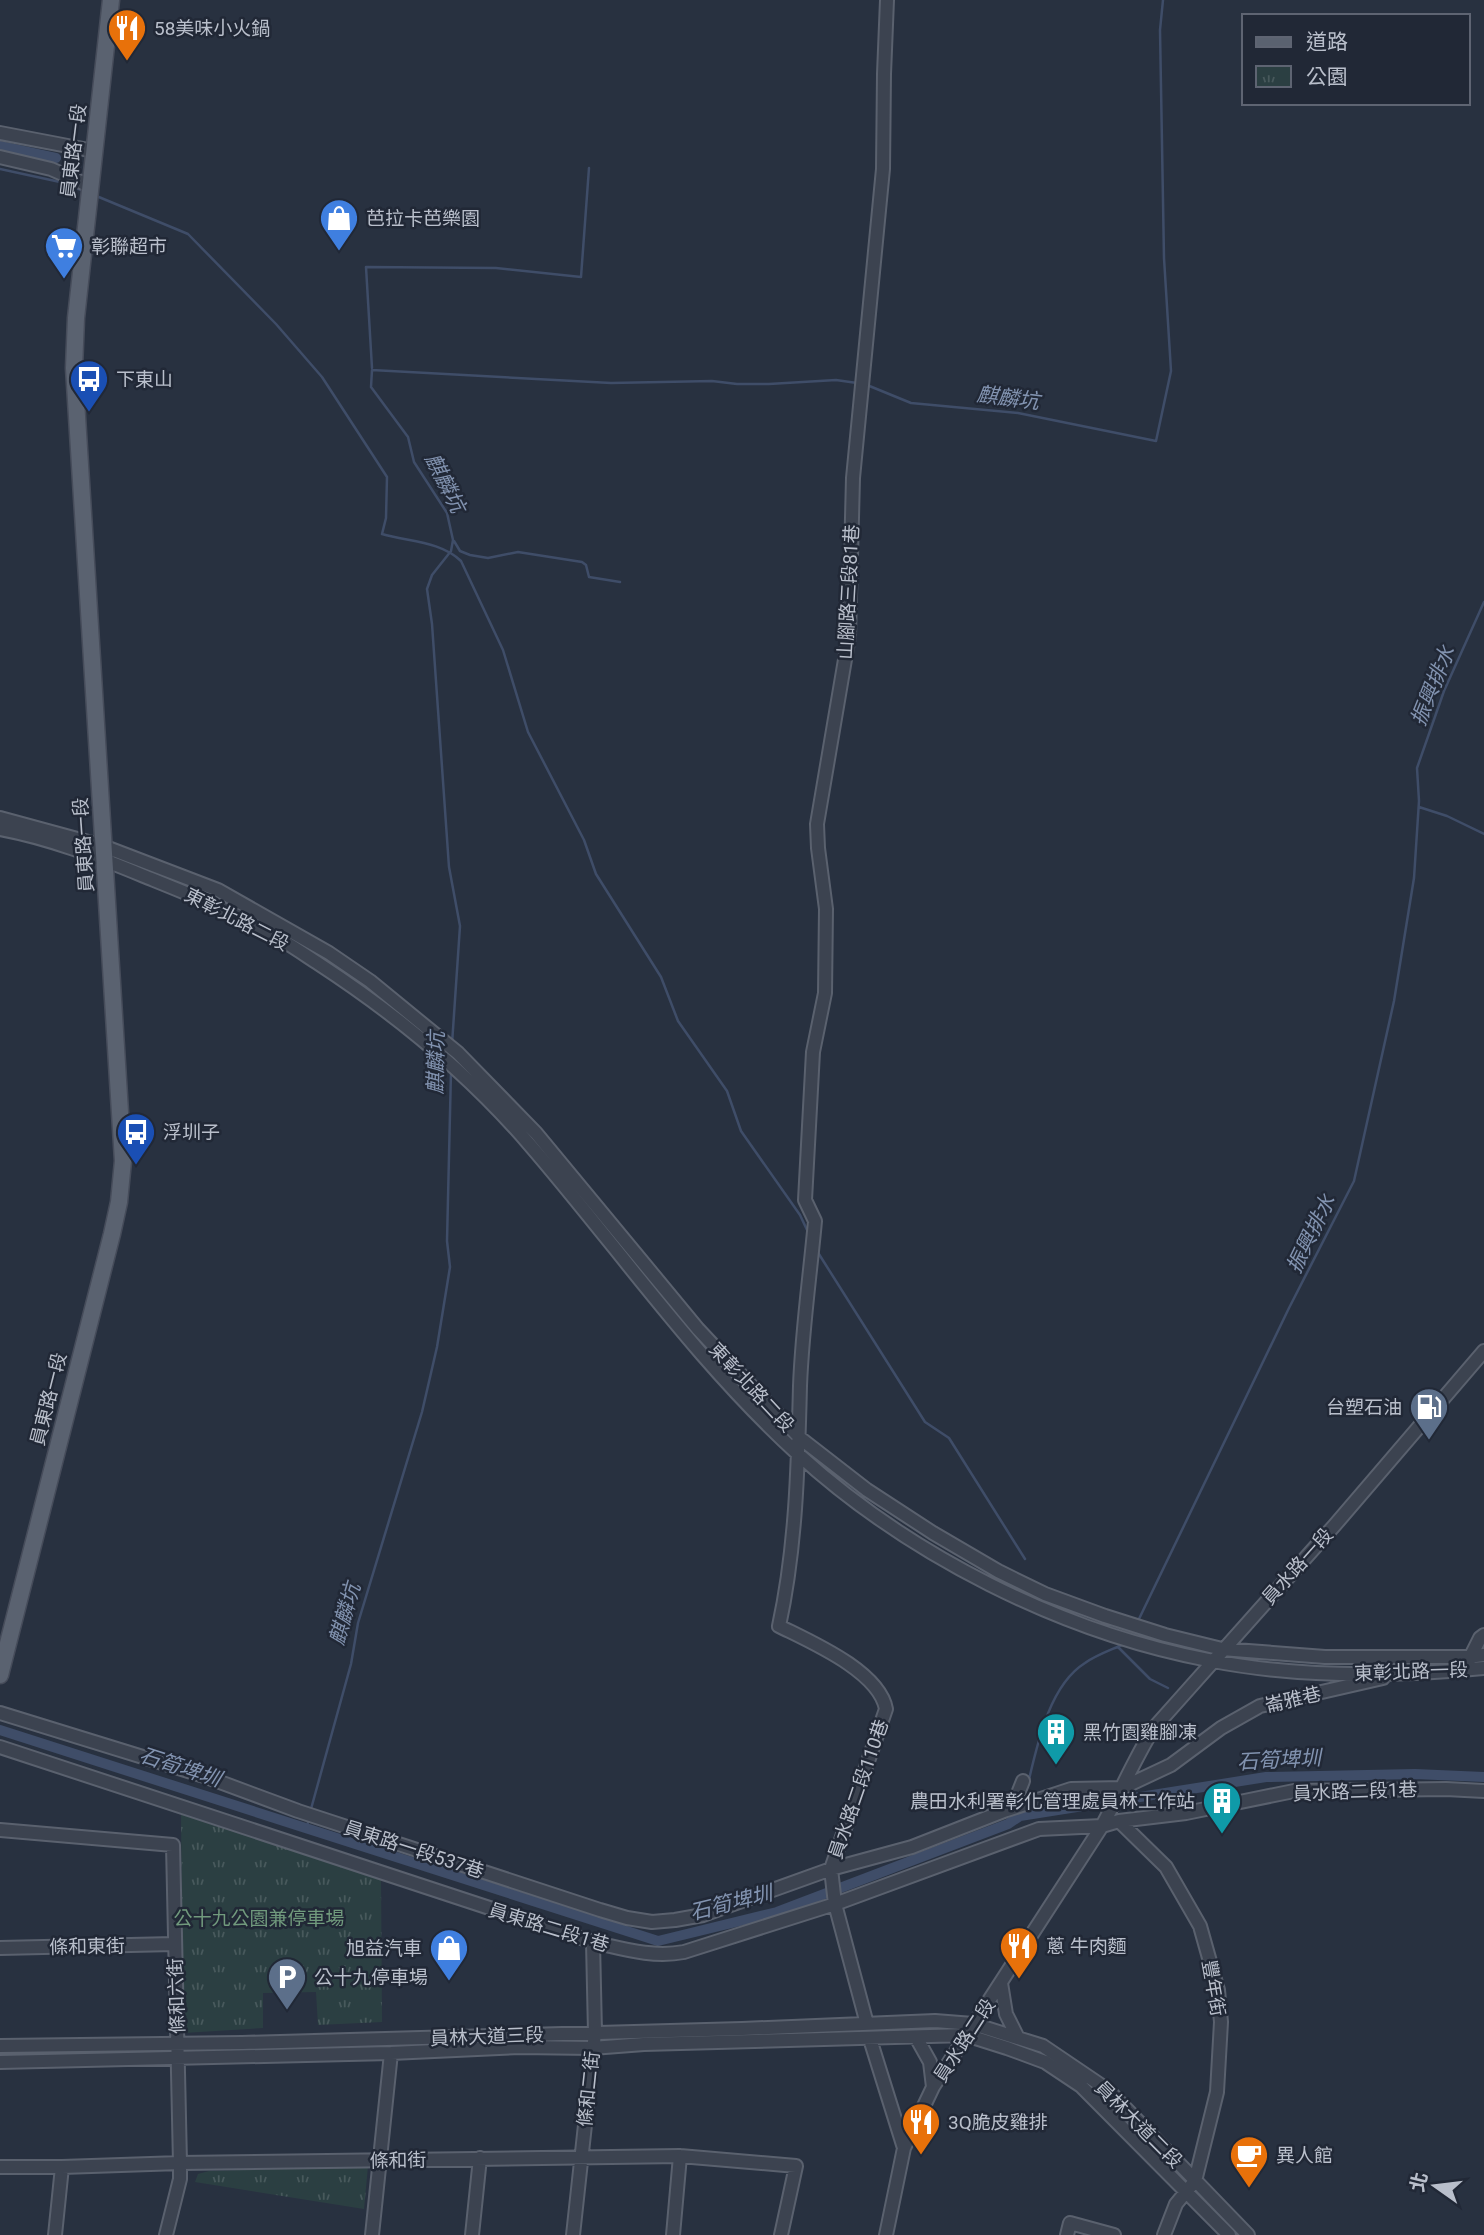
<svg xmlns="http://www.w3.org/2000/svg" width="1484" height="2235" font-family="Roboto,'Noto Sans TC',sans-serif">
<style>
.park{fill:url(#park-tufts)}
.lines{fill:none;stroke-linecap:round;stroke-linejoin:round}
.stream{stroke:#3f4d68;stroke-width:2.5}
.canal{stroke:#3f4d68;stroke-width:10}
.minor-casing{stroke:#5a616e;stroke-width:16}
.major-casing{stroke:#464c5a;stroke-width:19}
.minor{stroke:#3c4350;stroke-width:12}
.major{stroke:#5a6270;stroke-width:16}
.labels{text-anchor:middle;stroke-width:5;stroke-linejoin:round;paint-order:stroke}
.poi-label{font-size:19px;fill:#b9bfcb;stroke:#212836;text-anchor:start}
.street-label{font-size:19px;fill:#b9bfcb;stroke:#212836}
.park-label{font-size:19px;fill:#719a7d;stroke:#212836}
.water-label{font-size:21px;font-style:italic;fill:#8293b0;stroke:#212836}
</style>
<defs>
<pattern id="park-tufts" width="24" height="20" patternUnits="userSpaceOnUse" patternTransform="scale(1.75)"><rect width="24" height="20" fill="#2b3f42"/><path d="M3 7l-1-3M5 7V3M7 7l1-3M15 17l-1-3M17 17v-4M19 17l1-3" fill="none" stroke="#48595c"/></pattern>
</defs>
<rect width="100%" height="100%" fill="#283140"/>
<path class="park" d="M 181,1813 L 381,1878 L 382,2022 L 318,2025 L 316,1992 L 263,1993 L 263,2028 L 183,2033 Z
M 368,2166 L 364,2209 L 195,2182 L 198,2174 L 209,2171 Z"/>
<g class="lines">
<path class="stream" d="M 0,169 L 60,182 L 84,191
M 94,195 L 188,234 L 276,324 L 322,377 L 387,477 L 386,518 L 382,534 C 409,542 440,541 461,561 L 503,650 L 528,732 L 584,840 L 596,874 L 661,977 L 678,1021 L 727,1091 L 741,1131 L 800,1215 L 808,1232
M 372,368 L 366,267 L 496,268 L 581,277 L 589,168
M 867,385 L 911,403 L 1018,413 L 1156,441 L 1171,371 L 1164,258 L 1160,30 L 1163,0
M 454,541 L 460,551 L 470,555 L 488,558 L 518,552 L 582,562 L 586,565 L 589,577 L 620,582
M 1419,807 L 1447,816 L 1484,834
M 452,1044 L 460,926 L 449,867 L 432,624 L 427,589 L 432,575 L 451,551 L 453,540 L 447,513 L 414,462 L 408,437 L 371,387 L 372,370 L 611,383 L 712,381 L 737,384 L 769,384 L 836,380 L 857,383
M 817,1251 L 925,1422 L 949,1438 L 1025,1559
M 1138,1621 L 1289,1308 L 1354,1181 L 1394,1001 L 1414,878 L 1419,801 L 1417,768 L 1444,691 L 1484,602
M 1118,1647 L 1150,1679 L 1168,1688
M 1024,1800 C 1035,1758 1045,1688 1085,1663 C 1096,1655 1111,1650 1124,1644
M 311,1809 L 351,1664 L 358,1623 L 422,1412 L 437,1347 L 450,1267 L 447,1241 L 451,1071
M 306,1829 L 309,1819"/>
<path class="canal" d="M 0,146 L 56,158
M 0,1730 L 658,1941 L 777,1912 L 1008,1824 L 1020,1816 L 1266,1777 L 1415,1774 L 1484,1777"/>
<g class="minor-casing">
<path id="minor" d="M 0,133 L 94,151
M 0,157 L 51,169 L 90,186
M 0,818 L 103,846 L 218,890 L 329,953 L 370,981 L 458,1053 L 536,1133 L 698,1329 L 800,1438 L 867,1490 L 933,1533 L 998,1571 L 1045,1594 L 1105,1616 L 1165,1635 L 1222,1649 L 1325,1657 L 1468,1657 L 1484,1655
M 0,829 C 49,838 98,857 144,876 C 186,893 227,909 266,931 C 285,941 302,953 319,964 C 397,1015 468,1073 529,1144 C 618,1247 696,1361 798,1454 C 909,1555 1061,1632 1208,1660 C 1298,1678 1393,1677 1484,1668
M 1468,1662 L 1480,1638 L 1484,1635
M 0,1713 L 201,1775 L 298,1811 L 600,1910 L 627,1918 L 652,1922 L 675,1920 L 703,1915 L 831,1869 L 912,1847 L 1004,1811 L 1015,1801 L 1023,1781
M 0,1747 L 593,1942 C 624,1949 653,1958 684,1952 L 835,1904 L 1039,1829 L 1102,1826 L 1119,1821 L 1186,1813 L 1294,1791 L 1446,1789 L 1484,1791
M 1007,1810 L 1071,1789 L 1122,1788 L 1171,1765 L 1221,1728 L 1260,1706 L 1383,1678
M 1119,1821 L 1166,1867 L 1200,1926 L 1218,1990 L 1221,2022 L 1217,2092 L 1195,2181 L 1176,2204 L 1164,2235
M 0,1830 L 173,1845 L 180,2163 L 180,2179 L 166,2235
M 0,1948 L 174,1944
M 1001,1983 L 1006,2014 L 1017,2036
M 867,2024 L 835,1904 L 831,1869 L 886,1709 C 879,1671 811,1642 779,1626 C 796,1548 798,1467 800,1386 C 802,1331 810,1276 815,1221 L 805,1200 L 813,1052 L 825,993 L 826,909 L 818,848 L 817,824 L 849,636 L 853,478 L 883,169 L 884,74 L 887,0
M 916,2037 L 930,2062 L 933,2087
M 870,2039 L 904,2148
M 0,2046 L 242,2043 L 742,2029 L 935,2021 L 973,2024 L 1043,2046 L 1108,2090 L 1248,2235
M 0,2062 L 391,2053 L 520,2047 L 592,2048 L 644,2044 L 966,2035 L 1007,2048 L 1045,2062 L 1081,2086 L 1229,2235
M 0,2167 L 62,2167 L 180,2163 L 680,2156 L 796,2166 L 781,2235
M 55,2235 L 62,2167
M 372,2235 L 391,2053
M 472,2235 L 480,2158
M 573,2235 L 595,2033 L 593,1942
M 673,2235 L 680,2156
M 886,2235 L 904,2148 L 933,2087 L 1102,1826 C 1120,1793 1134,1760 1153,1729 L 1334,1526 L 1484,1351
M 1067,2235 L 1070,2223 L 1114,2235"/>
</g>
<g class="major-casing">
<path id="major" d="M 0,1675 L 112,1234 L 119,1202 L 123,1161 L 74,368 L 76,318 L 111,0"/>
</g>
<use href="#minor" class="minor"/>
<use href="#major" class="major"/>
</g>
<defs>
<g id="restaurant-pin" transform="scale(2.0125)"><path d="M0 17L-7.5 6A9.5 9.5 0 1 1 7.5 6Z" fill="#e8710a" stroke="#212836"/><path d="M-5-6h1v4h1v-4h1v4h1v-4h1v5L-1.5 .5V6h-2V.5L-5-1ZM5-6V6H3V1.5H1.5Q1.5-4 5-6Z" fill="#fff"/></g>
<g id="shop-pin" transform="scale(2.0125)"><path d="M0 17L-7.5 6A9.5 9.5 0 1 1 7.5 6Z" fill="#3f7fe0" stroke="#212836"/><path d="M-5-2.5h2.3a2.7 3.5 0 0 1 5.4 0H5L5.5 6h-11ZM-1.5-2.5h3a1.5 2.3 0 0 0-3 0Z" fill="#fff"/></g>
<g id="supermarket-pin" transform="scale(2.0125)"><path d="M0 17L-7.5 6A9.5 9.5 0 1 1 7.5 6Z" fill="#3f7fe0" stroke="#212836"/><path d="M-6-5.5h2.5l.6 2H6L4.5 2H-2.5L-4.4-4H-6ZM-1.5 3.2a1.3 1.3 0 1 0 .1 0ZM3 3.2a1.3 1.3 0 1 0 .1 0Z" fill="#fff"/></g>
<g id="bus-pin" transform="scale(2.0125)"><path d="M0 17L-7.5 6A9.5 9.5 0 1 1 7.5 6Z" fill="#1a4fb4" stroke="#212836"/><path d="M-5-6H5V4H4V6H2V4H-2V6H-4V4H-5ZM-3.5-4V0h7V-4ZM-3.5 1.2v1.5H-2V1.2ZM2 1.2v1.5H3.5V1.2Z" fill="#fff"/></g>
<g id="fuel-pin" transform="scale(2.0125)"><path d="M0 17L-7.5 6A9.5 9.5 0 1 1 7.5 6Z" fill="#5c6f8a" stroke="#212836"/><path d="M-5.5-6h7V0h2V4h1.3V-2.5L3-4.5l.8-.8L6-3V5H2.5V1h-1V6h-7ZM-4.2-4.7v3.2H.2V-4.7Z" fill="#fff"/></g>
<g id="building-pin" transform="scale(2.0125)"><path d="M0 17L-7.5 6A9.5 9.5 0 1 1 7.5 6Z" fill="#0f9aa8" stroke="#212836"/><path d="M-4-6H4V6H1V3H-1V6H-4ZM-2.5-4.3h1.7v1.8h-1.7ZM.8-4.3h1.7v1.8H.8ZM-2.5-1h1.7V.8h-1.7ZM.8-1h1.7V.8H.8Z" fill="#fff"/></g>
<g id="parking-pin" transform="scale(2.0125)"><path d="M0 17L-7.5 6A9.5 9.5 0 1 1 7.5 6Z" fill="#5c6f8a" stroke="#212836"/><path d="M-3.5-5.5H1a3.5 3.5 0 0 1 0 7H-1V5.5H-3.5ZM-1-3.4V-.6H.8a1.4 1.4 0 0 0 0-2.8Z" fill="#fff"/></g>
<g id="cafe-pin" transform="scale(2.0125)"><path d="M0 17L-7.5 6A9.5 9.5 0 1 1 7.5 6Z" fill="#e8710a" stroke="#212836"/><path d="M-5.5-4.5H6V0H3Q3 3.5 0 3.5H-2.5Q-5.5 3.5-5.5 0ZM3-3.2v2h1.7v-2ZM-6 4.5H4V6H-6Z" fill="#fff"/></g>
</defs>
<g fill-rule="evenodd">
<use href="#restaurant-pin" x="127" y="28"/>
<use href="#shop-pin" x="339" y="218"/>
<use href="#supermarket-pin" x="64" y="246"/>
<use href="#bus-pin" x="89" y="379"/>
<use href="#bus-pin" x="136" y="1132"/>
<use href="#fuel-pin" x="1429" y="1407"/>
<use href="#building-pin" x="1056" y="1732"/>
<use href="#building-pin" x="1222" y="1801"/>
<use href="#restaurant-pin" x="1019" y="1946"/>
<use href="#shop-pin" x="449" y="1948"/>
<use href="#parking-pin" x="287" y="1977"/>
<use href="#restaurant-pin" x="921" y="2122"/>
<use href="#cafe-pin" x="1249" y="2155"/>
</g>
<g class="labels">
<g class="poi-label">
<text x="154" y="35">58美味小火鍋</text>
<text x="366" y="225">芭拉卡芭樂園</text>
<text x="91" y="253">彰聯超市</text>
<text x="116" y="386">下東山</text>
<text x="163" y="1139">浮圳子</text>
<text x="1402" y="1414" text-anchor="end">台塑石油</text>
<text x="1083" y="1739">黑竹園雞腳凍</text>
<text x="1195" y="1808" text-anchor="end">農田水利署彰化管理處員林工作站</text>
<text x="1046" y="1953">蔥 牛肉麵</text>
<text x="422" y="1955" text-anchor="end">旭益汽車</text>
<text x="314" y="1984">公十九停車場</text>
<text x="948" y="2129">3Q脆皮雞排</text>
<text x="1276" y="2162">異人館</text>
</g>
<g class="street-label">
<text transform="translate(73 151) rotate(-83)" y="7">員東路一段</text>
<text transform="translate(848 592) rotate(-87)" y="7">山腳路三段81巷</text>
<text transform="translate(83 845) rotate(-94)" y="7">員東路一段</text>
<text transform="translate(237 919) rotate(27)" y="7">東彰北路二段</text>
<text transform="translate(752 1387) rotate(47)" y="7">東彰北路二段</text>
<text transform="translate(48 1399) rotate(-76)" y="7">員東路一段</text>
<text transform="translate(1297 1566) rotate(-48)" y="7">員水路一段</text>
<text transform="translate(1411 1671) rotate(-2)" y="7">東彰北路一段</text>
<text transform="translate(1293 1699) rotate(-13)" y="7">崙雅巷</text>
<text transform="translate(858 1789) rotate(-71)" y="7">員水路二段110巷</text>
<text transform="translate(1355 1791) rotate(-2)" y="7">員水路二段1巷</text>
<text transform="translate(414 1849) rotate(18)" y="7">員東路一段537巷</text>
<text transform="translate(549 1927) rotate(17)" y="7">員東路二段1巷</text>
<text transform="translate(87 1946) rotate(-1)" y="7">條和東街</text>
<text transform="translate(1214 1988) rotate(80)" y="7">豐年街</text>
<text transform="translate(176 1996) rotate(-92)" y="7">條和六街</text>
<text transform="translate(487 2036) rotate(-2)" y="7">員林大道三段</text>
<text transform="translate(964 2040) rotate(-57)" y="7">員水路二段</text>
<text transform="translate(588 2089) rotate(-84)" y="7">條和二街</text>
<text transform="translate(1139 2124) rotate(45)" y="7">員林大道二段</text>
<text transform="translate(398 2160) rotate(-1)" y="7">條和街</text>
</g>
<g class="park-label">
<text x="259" y="1925">公十九公園兼停車場</text>
</g>
<g class="water-label">
<text transform="translate(1008 398) rotate(7)" y="7">麒麟坑</text>
<text transform="translate(445 483) rotate(63)" y="7">麒麟坑</text>
<text transform="translate(1433 686) rotate(-68)" y="7">振興排水</text>
<text transform="translate(436 1063) rotate(-89)" y="7">麒麟坑</text>
<text transform="translate(1311 1234) rotate(-64)" y="7">振興排水</text>
<text transform="translate(345 1614) rotate(-74)" y="7">麒麟坑</text>
<text transform="translate(1279 1760) rotate(-3)" y="7">石筍埤圳</text>
<text transform="translate(180 1767) rotate(18)" y="7">石筍埤圳</text>
<text transform="translate(731 1903) rotate(-14)" y="7">石筍埤圳</text>
</g>
</g>
<rect x="1242" y="14" width="228" height="91" fill="#212836" stroke="#5e6472" stroke-width="2"/>
<rect x="1256" y="37" width="35" height="10" fill="#5a6270" stroke="#5e6472" stroke-width="2"/>
<text x="1306" y="49" font-size="21" fill="#b9bfcb">道路</text>
<rect x="1256" y="66" width="35" height="21" fill="url(#park-tufts)" stroke="#5e6472" stroke-width="2"/>
<text x="1306" y="84" font-size="21" fill="#b9bfcb">公園</text>
<g transform="translate(1435 2186) rotate(284)" stroke="#212836" stroke-width="5" paint-order="stroke">
<path d="M0-5L12 26L0 18L-12 26Z" fill="#b9bfcb"/>
<text y="-10" font-size="19" font-weight="bold" text-anchor="middle" fill="#b9bfcb">北</text>
</g>
</svg>
